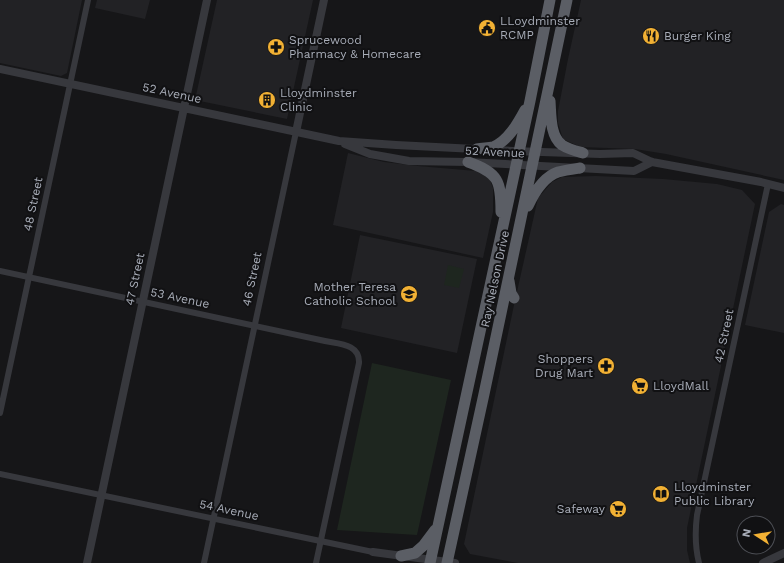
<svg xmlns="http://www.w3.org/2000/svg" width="784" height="563" font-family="'Work Sans',sans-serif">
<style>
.built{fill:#222225}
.green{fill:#1e261f}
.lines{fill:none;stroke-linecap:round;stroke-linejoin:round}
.minor{stroke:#37383d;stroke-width:6}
.tertiary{stroke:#37383d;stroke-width:8}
.trunk{stroke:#5b5e65;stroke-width:11}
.labels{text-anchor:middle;stroke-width:4;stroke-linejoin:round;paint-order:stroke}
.poi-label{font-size:12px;fill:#a8adb8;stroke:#111113;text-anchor:start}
.street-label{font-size:12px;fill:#a8adb8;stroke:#111113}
</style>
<rect width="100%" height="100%" fill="#161618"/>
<path class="built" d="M 0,0 L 82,0 L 67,73 L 61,76 L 0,63 Z
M 97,0 L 150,0 L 145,19 L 95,8 Z
M 217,0 L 313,0 L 287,119 L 195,100 Z
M 581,0 L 784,0 L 784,180 L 666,154 L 635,149 L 580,147 L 563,139 L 558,123 L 558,111 L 568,59 Z
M 348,153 L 384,162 L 418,166 L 476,171 L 484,174 L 490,180 L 493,188 L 493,212 L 483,258 L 333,225 Z
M 596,176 L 663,179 L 717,184 L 742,190 L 755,204 L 687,528 L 687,550 L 690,563 L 518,563 L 470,554 L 464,544 L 514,305 L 538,198 L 552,182 L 562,177 Z
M 781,204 L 784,205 L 784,333 L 745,325 L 769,212 Z
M 360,235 L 477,259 L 457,353 L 341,328 Z"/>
<path class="green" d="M 448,265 L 464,269 L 459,288 L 444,285 Z
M 372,363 L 451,380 L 417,535 L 337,530 Z"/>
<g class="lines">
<path class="minor" d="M 0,271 L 325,341 C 339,344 360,344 359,363 L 316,563
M 0,413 L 88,0
M 0,474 L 373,552
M 204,563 L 296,132
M 699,563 C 695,547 695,531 697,515 L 768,184"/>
<path class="tertiary" d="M 0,69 L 339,141 L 396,145 L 513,151 L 600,154 L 633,153 L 652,162 L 761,182 L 784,188
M 296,132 L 324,0
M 345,144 L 370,154 L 409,161 L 468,162 L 634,171 L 652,162
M 373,552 L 455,563
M 87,563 L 207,0
M 763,563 L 784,553"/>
<path class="trunk" d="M 550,101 C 551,115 550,136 562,145 C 568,149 576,151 583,153
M 477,149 C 482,148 488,148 493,147 C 508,141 518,123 525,110
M 468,162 C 499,173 501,181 501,212
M 528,206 C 534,193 543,177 558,172 C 565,170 573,169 580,168
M 509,281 L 511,293 L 514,298
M 401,556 L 415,553 L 423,546 L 435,530
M 430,563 L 530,101 L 550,0
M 447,563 L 484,394 L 567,0"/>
</g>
<defs>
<g id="civic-disc" transform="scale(0.9)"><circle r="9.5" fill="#f2b134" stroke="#111113"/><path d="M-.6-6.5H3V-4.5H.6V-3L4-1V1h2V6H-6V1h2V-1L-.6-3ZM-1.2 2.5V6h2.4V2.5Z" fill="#111"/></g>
<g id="restaurant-disc" transform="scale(0.9)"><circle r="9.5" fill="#f2b134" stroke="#111113"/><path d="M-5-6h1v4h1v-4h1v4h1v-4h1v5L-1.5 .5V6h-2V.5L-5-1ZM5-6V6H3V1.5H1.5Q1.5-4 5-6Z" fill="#111"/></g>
<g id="pharmacy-disc" transform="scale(0.9)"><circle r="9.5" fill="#f2b134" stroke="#111113"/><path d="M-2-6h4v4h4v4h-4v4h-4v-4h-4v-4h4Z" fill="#111"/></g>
<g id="building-disc" transform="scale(0.9)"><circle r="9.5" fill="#f2b134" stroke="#111113"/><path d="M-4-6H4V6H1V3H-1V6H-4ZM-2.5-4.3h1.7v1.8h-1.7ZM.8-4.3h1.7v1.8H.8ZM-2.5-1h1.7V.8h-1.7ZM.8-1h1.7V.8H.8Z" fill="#111"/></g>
<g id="school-disc" transform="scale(0.9)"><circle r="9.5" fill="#f2b134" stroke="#111113"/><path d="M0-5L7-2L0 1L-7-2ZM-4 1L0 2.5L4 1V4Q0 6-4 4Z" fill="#111"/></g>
<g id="supermarket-disc" transform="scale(0.9)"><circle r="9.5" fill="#f2b134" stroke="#111113"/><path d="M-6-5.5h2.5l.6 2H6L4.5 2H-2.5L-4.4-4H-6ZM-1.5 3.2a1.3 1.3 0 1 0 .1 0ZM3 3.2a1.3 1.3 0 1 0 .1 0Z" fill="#111"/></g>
<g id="library-disc" transform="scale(0.9)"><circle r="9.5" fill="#f2b134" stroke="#111113"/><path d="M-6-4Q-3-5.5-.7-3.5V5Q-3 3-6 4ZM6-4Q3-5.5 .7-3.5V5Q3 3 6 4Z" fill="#111"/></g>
</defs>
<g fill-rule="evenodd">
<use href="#civic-disc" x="487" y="28"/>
<use href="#restaurant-disc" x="651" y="36"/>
<use href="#pharmacy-disc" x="276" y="47"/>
<use href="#building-disc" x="267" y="100"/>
<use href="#school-disc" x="409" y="294"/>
<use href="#pharmacy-disc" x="606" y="366"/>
<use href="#supermarket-disc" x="640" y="386"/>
<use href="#library-disc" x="661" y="494"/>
<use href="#supermarket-disc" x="618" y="509"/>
</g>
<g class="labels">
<g class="poi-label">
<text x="500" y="25">LLoydminster<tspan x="500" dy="14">RCMP</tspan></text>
<text x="664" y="40">Burger King</text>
<text x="289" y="44">Sprucewood<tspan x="289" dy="14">Pharmacy &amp; Homecare</tspan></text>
<text x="280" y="97">Lloydminster<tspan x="280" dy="14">Clinic</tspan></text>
<text x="396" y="291" text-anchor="end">Mother Teresa<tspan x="396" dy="14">Catholic School</tspan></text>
<text x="593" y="363" text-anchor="end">Shoppers<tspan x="593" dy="14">Drug Mart</tspan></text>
<text x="653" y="390">LloydMall</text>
<text x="674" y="491">Lloydminster<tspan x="674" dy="14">Public Library</tspan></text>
<text x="605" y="513" text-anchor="end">Safeway</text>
</g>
<g class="street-label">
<text transform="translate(172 93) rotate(12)" y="4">52 Avenue</text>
<text transform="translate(495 152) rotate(3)" y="4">52 Avenue</text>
<text transform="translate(33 204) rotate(-78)" y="4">48 Street</text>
<text transform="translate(135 279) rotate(-78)" y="4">47 Street</text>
<text transform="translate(252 279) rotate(-78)" y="4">46 Street</text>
<text transform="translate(495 279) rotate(-78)" y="4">Ray Nelson Drive</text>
<text transform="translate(180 298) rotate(12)" y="4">53 Avenue</text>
<text transform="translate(724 336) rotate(-78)" y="4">42 Street</text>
<text transform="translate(229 510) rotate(12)" y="4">54 Avenue</text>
</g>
</g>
<g transform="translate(756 535) rotate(282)"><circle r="19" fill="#111113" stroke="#4d4f55"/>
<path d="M0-3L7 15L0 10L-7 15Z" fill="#f2b134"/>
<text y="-6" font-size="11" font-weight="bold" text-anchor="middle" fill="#a8adb8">N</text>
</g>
</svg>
